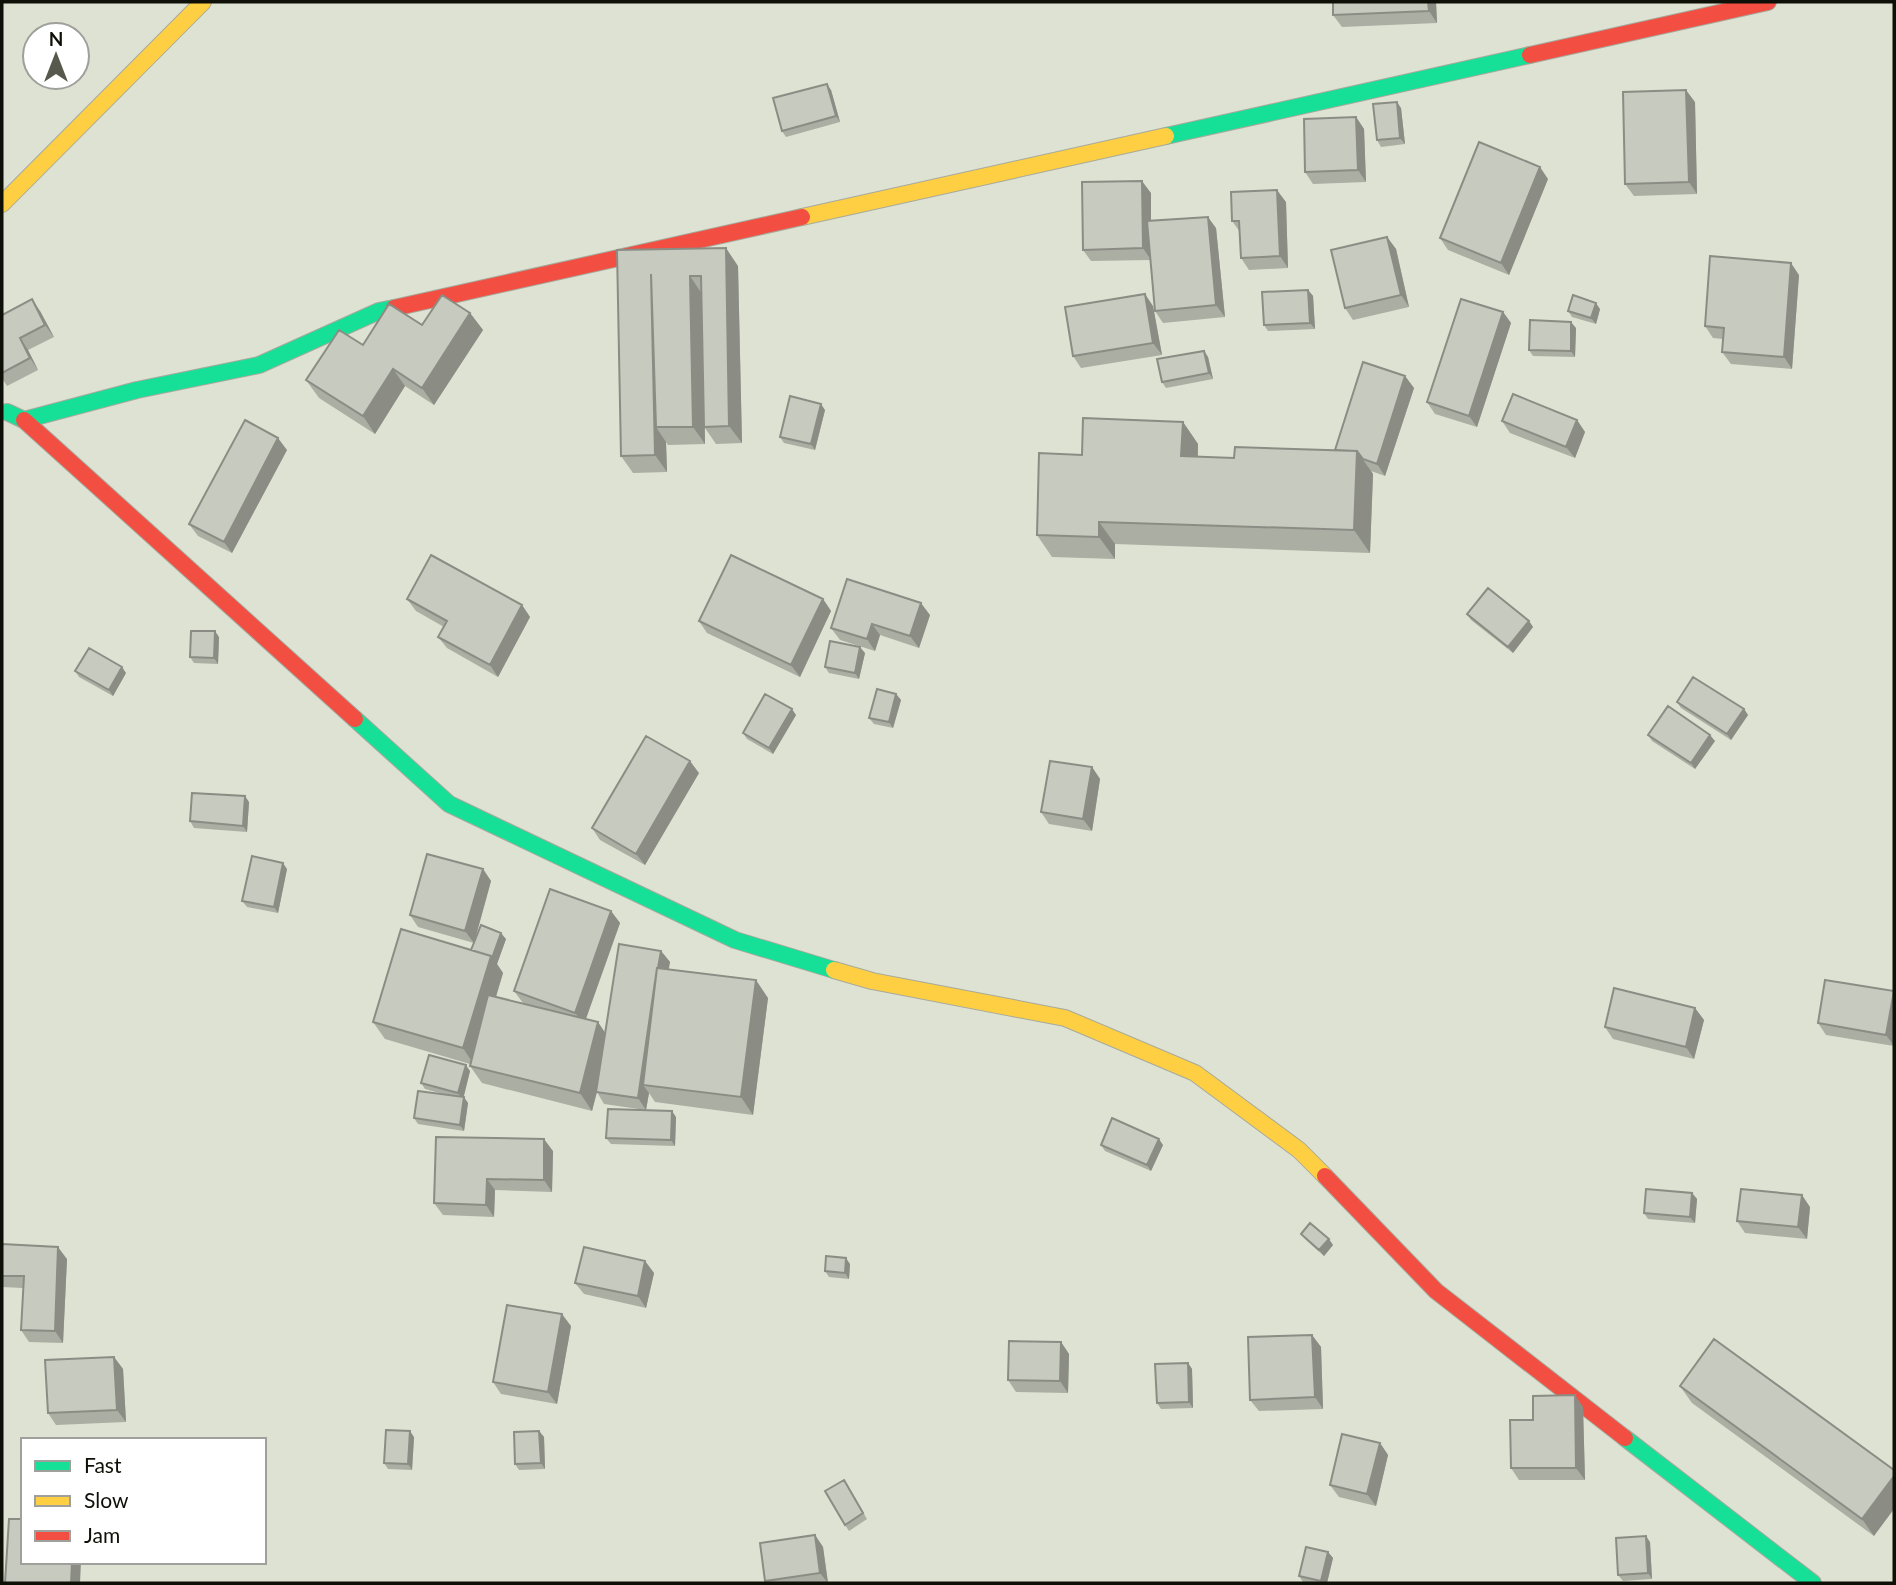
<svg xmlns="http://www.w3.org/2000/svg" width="1896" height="1585" font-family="Lato,sans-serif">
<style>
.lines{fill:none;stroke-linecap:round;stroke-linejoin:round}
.fast-casing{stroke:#a6a99c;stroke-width:18}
.slow-casing{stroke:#a6a99c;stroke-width:18}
.jam-casing{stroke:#a6a99c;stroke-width:18}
.fast{stroke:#16e098;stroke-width:16}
.slow{stroke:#ffcf43;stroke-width:16}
.jam{stroke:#f24e42;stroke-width:16}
.wall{fill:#abaea3}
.shaded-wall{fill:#8b8d85}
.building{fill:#c7cabe;stroke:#8b8d85;stroke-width:2}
</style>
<rect width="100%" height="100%" fill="#dee2d2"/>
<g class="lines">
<g class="fast-casing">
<path id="fast" d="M 1166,136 L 1530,55
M 7,412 L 24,420 L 137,390 L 259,365 L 379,311 L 394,308
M 355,719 L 449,804 L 735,940 L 834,970
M 1625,1438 L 1813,1583"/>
</g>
<g class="slow-casing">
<path id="slow" d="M 2,204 L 203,2
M 802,217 L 1166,136
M 834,970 L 872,981 L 1065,1018 L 1195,1073 L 1299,1150 L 1325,1176"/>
</g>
<g class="jam-casing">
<path id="jam" d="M 1530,55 L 1768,2
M 394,308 L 802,217
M 24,420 L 355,719
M 1325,1176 L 1436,1291 L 1625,1438"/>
</g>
<use href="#fast" class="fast"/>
<use href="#slow" class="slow"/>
<use href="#jam" class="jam"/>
</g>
<path class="wall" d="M 1436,2 L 1437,23 L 1342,27 L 1333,15 Z
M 831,90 L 840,122 L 786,137 L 782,131 Z
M 1695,102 L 1697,194 L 1634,196 L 1625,184 Z
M 1401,108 L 1405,144 L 1381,147 L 1377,140 Z
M 1356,117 L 1364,129 L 1366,182 L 1313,184 L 1305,172 Z
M 1548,179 L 1509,275 L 1448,250 L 1440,238 Z
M 1151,193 L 1151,221 L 1216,228 L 1225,317 L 1163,323 L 1155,311 L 1150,260 L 1091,261 L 1083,250 Z
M 1286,202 L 1288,268 L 1249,270 L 1241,258 L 1240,232 L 1232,221 Z
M 1387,237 L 1396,249 L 1409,307 L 1353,320 L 1345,308 Z
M 617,250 L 738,266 L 742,443 L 716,444 L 705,428 L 705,444 L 668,445 L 666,442 L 667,472 L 633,473 L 621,456 Z
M 1799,275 L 1792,369 L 1731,364 L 1722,352 L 1723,339 L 1713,338 L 1705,326 Z
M 1308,290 L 1313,296 L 1315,329 L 1268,331 L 1264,325 Z
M 1153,306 L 1162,355 L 1081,368 L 1073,356 Z
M 1600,309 L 1596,324 L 1572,317 L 1568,311 Z
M 40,311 L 54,337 L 28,350 L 38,370 L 7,386 L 2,378 L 2,315 Z
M 1503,312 L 1511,323 L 1477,427 L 1435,414 L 1427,402 Z
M 470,313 L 483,330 L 434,405 L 405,386 L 375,434 L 319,398 L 306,380 L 363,345 L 422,325 Z
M 1576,328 L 1575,357 L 1533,356 L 1529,350 Z
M 1204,351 L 1208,357 L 1213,379 L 1166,388 L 1162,382 Z
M 1405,376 L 1414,388 L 1385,476 L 1371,471 L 1373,474 L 1370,553 L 1115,544 L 1115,559 L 1052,557 L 1037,535 L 1082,455 L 1183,422 L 1198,444 L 1198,457 L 1234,458 L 1335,450 Z
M 825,410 L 815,450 L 784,443 L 780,437 Z
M 1577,420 L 1585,432 L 1575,458 L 1510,433 L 1502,421 Z
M 287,450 L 232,553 L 198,536 L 189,524 Z
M 407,599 L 522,605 L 530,617 L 498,677 L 447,648 L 438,637 L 444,627 L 416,611 Z
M 823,599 L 831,611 L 800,677 L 707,633 L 699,621 Z
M 1467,614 L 1529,621 L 1533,627 L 1513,653 L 1471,620 Z
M 930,615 L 919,648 L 880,635 L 875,651 L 840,640 L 831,628 Z
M 219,637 L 218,664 L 194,663 L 190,657 Z
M 865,653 L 859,679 L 829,673 L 825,667 Z
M 75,671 L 126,673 L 113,696 L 79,677 Z
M 896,694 L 901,700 L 893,728 L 874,724 L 869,718 Z
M 1677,702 L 1744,709 L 1748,715 L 1731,740 L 1681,708 Z
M 796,715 L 773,754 L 747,739 L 743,733 Z
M 1648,735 L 1715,741 L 1695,769 L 1652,741 Z
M 1092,767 L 1100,779 L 1092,831 L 1049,824 L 1041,812 Z
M 699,773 L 645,865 L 600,840 L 592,828 Z
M 249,802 L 247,832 L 194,828 L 190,821 Z
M 287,869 L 278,913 L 247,907 L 242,901 Z
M 483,869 L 491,881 L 474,943 L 418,927 L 410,915 Z
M 611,911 L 620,923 L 586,1019 L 605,1033 L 661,951 L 670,962 L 668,969 L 768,998 L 753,1115 L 655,1102 L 649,1093 L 646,1110 L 604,1104 L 597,1092 L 592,1111 L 482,1083 L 470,1066 L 470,1064 L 385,1039 L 373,1022 L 471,950 L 506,939 L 497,964 L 503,973 L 496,997 L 523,1003 L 514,991 Z
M 1894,992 L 1894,1046 L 1826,1035 L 1818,1023 Z
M 1695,1008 L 1704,1020 L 1694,1059 L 1613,1039 L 1605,1027 Z
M 470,1071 L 463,1097 L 468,1103 L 464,1131 L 418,1124 L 414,1118 L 443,1094 L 425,1089 L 421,1083 Z
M 676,1117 L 675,1146 L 611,1144 L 606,1138 Z
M 436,1137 L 553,1151 L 552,1192 L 495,1190 L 494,1217 L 443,1215 L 434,1203 Z
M 1101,1145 L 1163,1145 L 1151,1171 L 1105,1151 Z
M 1692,1193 L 1697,1199 L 1695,1223 L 1648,1219 L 1644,1213 Z
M 1810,1207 L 1807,1239 L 1745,1233 L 1737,1221 Z
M 1301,1234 L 1333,1245 L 1324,1256 L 1306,1240 Z
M 2,1244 L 67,1259 L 63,1343 L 29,1342 L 21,1330 L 23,1288 L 2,1287 Z
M 645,1261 L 654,1273 L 646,1308 L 584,1294 L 575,1283 Z
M 850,1264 L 849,1279 L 829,1277 L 825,1271 Z
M 571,1326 L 557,1404 L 501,1394 L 493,1382 Z
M 1312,1335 L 1321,1347 L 1323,1409 L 1259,1411 L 1250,1400 Z
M 1061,1342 L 1069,1354 L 1068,1393 L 1016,1392 L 1008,1380 Z
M 114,1357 L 123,1369 L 126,1422 L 56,1425 L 48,1413 Z
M 1188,1363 L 1192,1369 L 1193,1408 L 1161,1409 L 1157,1403 Z
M 1680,1386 L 1894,1470 L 1874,1536 L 1692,1403 Z
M 1583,1407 L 1585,1480 L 1519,1480 L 1511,1468 L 1533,1420 Z
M 539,1431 L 544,1437 L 545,1469 L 519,1470 L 515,1464 Z
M 414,1437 L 412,1470 L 388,1469 L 384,1463 Z
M 1380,1443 L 1388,1455 L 1376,1506 L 1339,1497 L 1330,1485 Z
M 848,1486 L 867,1519 L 849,1531 L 845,1525 Z
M 815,1535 L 823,1547 L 828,1583 L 767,1583 L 765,1581 Z
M 1650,1542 L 1652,1579 L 1623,1581 L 1618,1575 Z
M 1328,1552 L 1333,1558 L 1327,1583 L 1303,1582 L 1299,1576 Z"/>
<path class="shaded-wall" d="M 1428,2 L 1436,2 L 1437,23 L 1429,11 Z
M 827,84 L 831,90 L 840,122 L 836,116 Z
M 1686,90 L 1695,102 L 1697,194 L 1689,182 Z
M 1397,102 L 1401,108 L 1405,144 L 1400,138 Z
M 1356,117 L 1364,129 L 1366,182 L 1358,170 Z
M 1540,167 L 1548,179 L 1509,275 L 1501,263 Z
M 1142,181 L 1151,193 L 1151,260 L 1143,248 Z
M 1277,190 L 1286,202 L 1288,268 L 1280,256 Z
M 1208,217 L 1216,228 L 1225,317 L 1216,305 Z
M 1387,237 L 1396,249 L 1409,307 L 1401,295 Z
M 726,248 L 738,266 L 742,443 L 729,426 Z
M 1791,263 L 1799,275 L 1792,369 L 1784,357 Z
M 651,274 L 656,427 L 666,442 L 667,472 L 655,455 Z
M 690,276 L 702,294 L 705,444 L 693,427 Z
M 1308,290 L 1313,296 L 1315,329 L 1310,323 Z
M 1145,294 L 1153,306 L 1162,355 L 1153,343 Z
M 32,299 L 40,311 L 54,337 L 45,325 Z
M 1596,303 L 1600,309 L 1596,324 L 1591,318 Z
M 1503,312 L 1511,323 L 1477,427 L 1469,416 Z
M 470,313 L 483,330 L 434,405 L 422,388 Z
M 1571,322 L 1576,328 L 1575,357 L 1571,351 Z
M 20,338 L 28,350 L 38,370 L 30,358 Z
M 1204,351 L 1208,357 L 1213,379 L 1209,373 Z
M 393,369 L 405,386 L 375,434 L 363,416 Z
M 1405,376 L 1414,388 L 1385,476 L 1377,464 Z
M 821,404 L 825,410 L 815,450 L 811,444 Z
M 1577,420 L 1585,432 L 1575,458 L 1566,447 Z
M 1183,422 L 1198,444 L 1197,478 L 1181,456 Z
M 278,438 L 287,450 L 232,553 L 224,542 Z
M 1357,451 L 1373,474 L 1370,553 L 1354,530 Z
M 1099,522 L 1115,544 L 1115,559 L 1099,537 Z
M 823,599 L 831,611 L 800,677 L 791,665 Z
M 921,603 L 930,615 L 919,648 L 910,636 Z
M 522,605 L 530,617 L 498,677 L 490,665 Z
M 1529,621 L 1533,627 L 1513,653 L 1508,647 Z
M 872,624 L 880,635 L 875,651 L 867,639 Z
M 215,631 L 219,637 L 218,664 L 214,658 Z
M 860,647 L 865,653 L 859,679 L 855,673 Z
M 122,667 L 126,673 L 113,696 L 109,690 Z
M 896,694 L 901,700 L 893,728 L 889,722 Z
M 792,709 L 796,715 L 773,754 L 769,748 Z
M 1744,709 L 1748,715 L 1731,740 L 1727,734 Z
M 1710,735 L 1715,741 L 1695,769 L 1691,763 Z
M 690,761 L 699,773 L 645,865 L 636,854 Z
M 1092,767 L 1100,779 L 1092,831 L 1083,819 Z
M 245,796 L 249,802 L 247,832 L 243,826 Z
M 283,863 L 287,869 L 278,913 L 274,907 Z
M 483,869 L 491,881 L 474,943 L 465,931 Z
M 611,911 L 620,923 L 584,1024 L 575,1013 Z
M 501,933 L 506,939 L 497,964 L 503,973 L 475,1066 L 463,1048 L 491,956 Z
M 661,951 L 670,962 L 650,1086 L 643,1085 L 649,1093 L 646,1110 L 638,1098 Z
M 756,980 L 768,998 L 753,1115 L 741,1097 Z
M 1894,992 L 1894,1046 L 1886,1035 Z
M 1695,1008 L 1704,1020 L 1694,1059 L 1686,1047 Z
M 598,1022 L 610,1040 L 592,1111 L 580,1093 Z
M 466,1065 L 470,1071 L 463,1100 L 458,1093 Z
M 464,1097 L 468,1103 L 464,1131 L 460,1125 Z
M 672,1111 L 676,1117 L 675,1146 L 671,1140 Z
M 544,1139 L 553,1151 L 552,1192 L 544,1180 Z
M 1159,1139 L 1163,1145 L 1151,1171 L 1147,1165 Z
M 487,1179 L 495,1190 L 494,1217 L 486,1205 Z
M 1692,1193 L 1697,1199 L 1695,1223 L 1690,1217 Z
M 1802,1195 L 1810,1207 L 1807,1239 L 1798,1227 Z
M 1329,1239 L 1333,1245 L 1324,1256 L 1319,1250 Z
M 58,1247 L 67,1259 L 63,1343 L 55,1331 Z
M 846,1258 L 850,1264 L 849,1279 L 845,1273 Z
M 645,1261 L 654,1273 L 646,1308 L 638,1296 Z
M 562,1314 L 571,1326 L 557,1404 L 548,1392 Z
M 1312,1335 L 1321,1347 L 1323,1409 L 1315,1397 Z
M 1061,1342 L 1069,1354 L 1068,1393 L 1060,1381 Z
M 114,1357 L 123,1369 L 126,1422 L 117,1410 Z
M 1188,1363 L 1192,1369 L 1193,1408 L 1189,1402 Z
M 1575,1395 L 1583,1407 L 1585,1480 L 1576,1468 Z
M 410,1431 L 414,1437 L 412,1470 L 408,1464 Z
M 539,1431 L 544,1437 L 545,1469 L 541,1463 Z
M 1380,1443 L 1388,1455 L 1376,1506 L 1367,1494 Z
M 1894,1476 L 1894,1509 L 1874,1536 L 1862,1519 Z
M 815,1535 L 823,1547 L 828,1583 L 820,1573 Z
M 1646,1536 L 1650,1542 L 1652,1579 L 1648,1573 Z
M 1328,1552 L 1333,1558 L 1327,1583 L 1323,1583 L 1321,1581 Z
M 72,1562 L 81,1562 L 80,1583 L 71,1583 Z"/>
<path class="building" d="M 1333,2 L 1428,2 L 1429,11 L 1333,15 Z
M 827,84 L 836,116 L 782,131 L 773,98 Z
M 1686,90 L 1689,182 L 1625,184 L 1623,92 Z
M 1397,102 L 1400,138 L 1377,140 L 1373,104 Z
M 1356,117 L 1358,170 L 1305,172 L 1304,119 Z
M 1479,142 L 1540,167 L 1501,263 L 1440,238 Z
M 1142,181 L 1143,248 L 1083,250 L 1082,182 Z
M 1277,190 L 1280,256 L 1241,258 L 1239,221 L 1232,221 L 1231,192 Z
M 1208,217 L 1216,305 L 1155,311 L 1147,221 Z
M 1387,237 L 1401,295 L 1345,308 L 1331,250 Z
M 726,248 L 729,426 L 704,427 L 701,276 L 690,276 L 693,427 L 656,427 L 651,274 L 655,455 L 621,456 L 617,250 Z
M 1710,256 L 1791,263 L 1784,357 L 1722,352 L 1724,328 L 1705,326 Z
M 1308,290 L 1310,323 L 1264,325 L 1262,292 Z
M 1145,294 L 1153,343 L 1073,356 L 1065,307 Z
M 442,295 L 470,313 L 422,388 L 393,369 L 363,416 L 306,380 L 339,330 L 363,345 L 389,304 L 422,325 Z
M 1573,295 L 1596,303 L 1591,318 L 1568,311 Z
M 32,299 L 45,325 L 20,338 L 30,358 L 2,373 L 2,315 Z
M 1461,299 L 1503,312 L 1469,416 L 1427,402 Z
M 1530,320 L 1571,322 L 1571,351 L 1529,350 Z
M 1204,351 L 1209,373 L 1162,382 L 1157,359 Z
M 1363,362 L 1405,376 L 1377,464 L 1363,459 L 1357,451 L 1335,450 Z
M 1513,394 L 1577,420 L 1566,447 L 1502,421 Z
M 790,396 L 821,404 L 811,444 L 780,437 Z
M 1083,418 L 1183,422 L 1181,456 L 1234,458 L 1235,447 L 1357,451 L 1354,530 L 1099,522 L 1099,537 L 1037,535 L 1039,453 L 1082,455 Z
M 245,420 L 278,438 L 224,542 L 189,524 Z
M 431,555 L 522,605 L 490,665 L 438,637 L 447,621 L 407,599 Z
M 731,555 L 823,599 L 791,665 L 699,621 Z
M 847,579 L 921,603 L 910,636 L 872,624 L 867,639 L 831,628 Z
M 1488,588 L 1529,621 L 1508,647 L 1467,614 Z
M 191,631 L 215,631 L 214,658 L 190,657 Z
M 830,641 L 860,647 L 855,673 L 825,667 Z
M 89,648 L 122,667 L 109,690 L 75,671 Z
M 1693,677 L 1744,709 L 1727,734 L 1677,702 Z
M 877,689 L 896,694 L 889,722 L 869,718 Z
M 765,694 L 792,709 L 769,748 L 743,733 Z
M 1668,706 L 1710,735 L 1691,763 L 1648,735 Z
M 646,736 L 690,761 L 636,854 L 592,828 Z
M 1050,761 L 1092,767 L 1083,819 L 1041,812 Z
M 192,793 L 245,796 L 243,826 L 190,821 Z
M 427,854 L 483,869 L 465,931 L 410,915 Z
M 252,856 L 283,863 L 274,907 L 242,901 Z
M 550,889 L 611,911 L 575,1013 L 514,991 Z
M 481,925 L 501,933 L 492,958 L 491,956 L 471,950 Z
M 401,929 L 491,956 L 463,1048 L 373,1022 Z
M 619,944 L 661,951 L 658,968 L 657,968 L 638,1098 L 596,1092 Z
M 657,968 L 756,980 L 741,1097 L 643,1085 Z
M 1825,980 L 1894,991 L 1886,1035 L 1818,1023 Z
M 1614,988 L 1695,1008 L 1686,1047 L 1605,1027 Z
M 488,995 L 598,1022 L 580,1093 L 470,1066 Z
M 429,1055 L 466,1065 L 458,1093 L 421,1083 Z
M 418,1091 L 464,1097 L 460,1125 L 414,1118 Z
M 608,1109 L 672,1111 L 671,1140 L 606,1138 Z
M 1112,1118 L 1159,1139 L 1147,1165 L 1101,1145 Z
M 436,1137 L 544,1139 L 544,1180 L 487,1179 L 486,1205 L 434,1203 Z
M 1646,1189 L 1692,1193 L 1690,1217 L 1644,1213 Z
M 1741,1189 L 1802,1195 L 1798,1227 L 1737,1221 Z
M 1310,1223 L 1329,1239 L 1319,1250 L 1301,1234 Z
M 2,1244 L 58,1247 L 55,1331 L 21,1330 L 24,1276 L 2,1276 Z
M 584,1247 L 645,1261 L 638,1296 L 575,1283 Z
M 826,1256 L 846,1258 L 845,1273 L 825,1271 Z
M 507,1305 L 562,1314 L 548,1392 L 493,1382 Z
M 1312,1335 L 1315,1397 L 1250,1400 L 1248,1337 Z
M 1714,1339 L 1894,1470 L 1894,1476 L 1862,1519 L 1680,1386 Z
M 1009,1341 L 1061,1342 L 1060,1381 L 1008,1380 Z
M 114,1357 L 117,1410 L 48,1413 L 45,1360 Z
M 1188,1363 L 1189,1402 L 1157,1403 L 1155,1364 Z
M 1575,1395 L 1576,1468 L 1511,1468 L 1510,1420 L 1533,1420 L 1533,1396 Z
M 386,1430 L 410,1431 L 408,1464 L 384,1463 Z
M 539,1431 L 541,1463 L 515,1464 L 514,1432 Z
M 1342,1434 L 1380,1443 L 1367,1494 L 1330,1485 Z
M 844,1480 L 863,1513 L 845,1525 L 825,1491 Z
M 9,1519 L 23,1519 L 23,1562 L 72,1562 L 71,1583 L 5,1583 Z
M 815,1535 L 820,1573 L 765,1581 L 760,1543 Z
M 1646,1536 L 1648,1573 L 1618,1575 L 1616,1538 Z
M 1306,1547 L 1328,1552 L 1321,1581 L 1299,1576 Z"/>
<rect width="1896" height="1585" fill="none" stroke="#0e0f06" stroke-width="7"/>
<rect x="21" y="1438" width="245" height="126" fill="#ffffff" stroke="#9f9f9b" stroke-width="2"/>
<rect x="35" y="1461" width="35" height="10" fill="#16e098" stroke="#9f9f9b" stroke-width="2"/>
<text x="84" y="1473" font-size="21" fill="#0e0f06">Fast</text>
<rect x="35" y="1496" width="35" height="10" fill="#ffcf43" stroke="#9f9f9b" stroke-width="2"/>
<text x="84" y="1508" font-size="21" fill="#0e0f06">Slow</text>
<rect x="35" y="1531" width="35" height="10" fill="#f24e42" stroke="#9f9f9b" stroke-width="2"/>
<text x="84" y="1543" font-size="21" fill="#0e0f06">Jam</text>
<g transform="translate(56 56)"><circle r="33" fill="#ffffff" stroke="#9f9f9b" stroke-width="2"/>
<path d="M0-5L12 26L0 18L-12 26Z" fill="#57594d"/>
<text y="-10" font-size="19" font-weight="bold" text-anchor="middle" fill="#0e0f06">N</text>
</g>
</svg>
